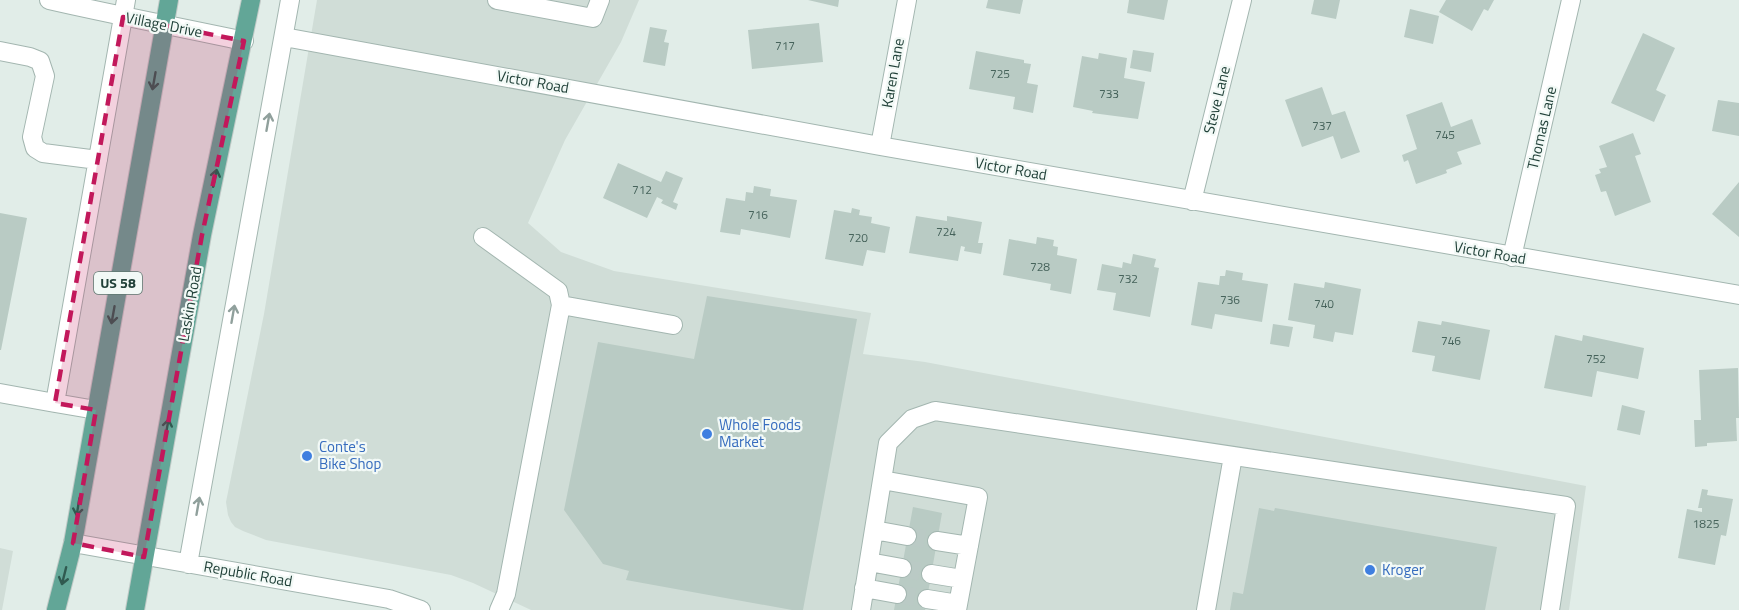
<svg xmlns="http://www.w3.org/2000/svg" width="1739" height="610" font-family="'Titillium Web',sans-serif">
<style>
.built{fill:#d0ddd7}
.building{fill:#b9cbc4}
.lines{fill:none;stroke-linecap:round;stroke-linejoin:round}
.minor-tunnel{stroke:#bacac5;stroke-width:18;stroke-dasharray:18 9;stroke-linecap:butt}
.minor-casing{stroke:#a3b6b0;stroke-width:20}
.major-casing{stroke:#c1cac7;stroke-width:20}
.minor{stroke:#fff;stroke-width:18}
.major{stroke:#62a697;stroke-width:18}
.oneway{stroke:#305a50}
.oneway2{stroke:#90a09c}
.marked{fill:#c2185b;fill-opacity:0.2;stroke:#c2185b;stroke-width:4.5;stroke-dasharray:12 8;stroke-linejoin:round}
.shop-dot{fill:#3f7fe0;stroke:#f2f9f6;stroke-width:2}
.labels{text-anchor:middle;stroke-width:4.5;stroke-linejoin:round;paint-order:stroke}
.number-label{font-size:12px;fill:#46635b}
.shield{fill:#f2f9f6;stroke:#5f7871;stroke-width:1.5}
.shield-label{font-size:14px;font-weight:bold;fill:#204038}
.street-label{font-size:15px;fill:#204038;stroke:#f2f9f6}
.shop-label{font-size:15px;fill:#366cbe;stroke:#f2f9f6;text-anchor:start}
</style>
<rect width="100%" height="100%" fill="#e1ede8"/>
<path class="built" d="M 317,0 L 639,0 L 621,42 L 565,140 L 528,223 L 561,252 L 614,271 L 871,313 L 863,354 L 925,362 L 1586,486 L 1569,610 L 531,610 L 473,583 L 451,575 L 266,540 L 243,531 L 235,527 L 231,522 L 228,515 L 226,502 L 264,314 Z
M 0,548 L 13,551 L 2,610 L 0,610 Z"/>
<path class="building" d="M 808,0 L 839,0 L 838,7 Z
M 988,0 L 1023,0 L 1020,14 L 986,8 Z
M 1129,0 L 1168,0 L 1164,20 L 1127,13 Z
M 1314,0 L 1340,0 L 1336,19 L 1311,14 Z
M 1446,0 L 1494,0 L 1488,11 L 1484,9 L 1472,31 L 1439,12 Z
M 1410,9 L 1439,16 L 1433,44 L 1404,37 Z
M 819,23 L 823,62 L 752,69 L 748,30 Z
M 650,27 L 667,30 L 664,42 L 669,43 L 665,66 L 643,62 Z
M 1643,33 L 1675,48 L 1656,90 L 1666,95 L 1654,122 L 1611,103 Z
M 1133,50 L 1154,53 L 1151,72 L 1130,68 Z
M 976,51 L 1024,60 L 1024,63 L 1031,64 L 1027,83 L 1038,85 L 1033,113 L 1013,109 L 1015,97 L 969,89 Z
M 1099,53 L 1127,58 L 1124,78 L 1145,82 L 1138,119 L 1092,113 L 1093,111 L 1073,107 L 1082,56 L 1098,59 Z
M 1322,87 L 1332,115 L 1345,111 L 1360,152 L 1341,159 L 1333,136 L 1302,147 L 1285,100 Z
M 1718,100 L 1739,103 L 1739,136 L 1712,131 Z
M 1442,102 L 1451,127 L 1472,119 L 1481,144 L 1457,152 L 1462,164 L 1446,170 L 1447,173 L 1416,184 L 1408,160 L 1404,162 L 1402,155 L 1417,149 L 1406,115 Z
M 1633,133 L 1641,154 L 1635,156 L 1651,202 L 1615,216 L 1606,191 L 1601,192 L 1595,175 L 1601,173 L 1599,169 L 1607,167 L 1599,146 Z
M 618,163 L 661,182 L 666,171 L 683,178 L 673,202 L 678,204 L 676,210 L 661,203 L 663,200 L 657,197 L 647,218 L 603,198 Z
M 1739,182 L 1739,237 L 1712,214 Z
M 754,186 L 771,189 L 770,196 L 797,200 L 790,238 L 741,229 L 740,235 L 720,232 L 726,198 L 745,201 L 746,192 L 753,193 Z
M 852,208 L 860,210 L 859,215 L 872,217 L 871,223 L 890,227 L 885,253 L 867,250 L 863,266 L 825,259 L 834,210 L 851,213 Z
M 0,213 L 27,218 L 1,350 L 0,350 Z
M 916,216 L 947,221 L 947,216 L 982,222 L 978,243 L 983,243 L 981,254 L 964,251 L 965,247 L 961,246 L 958,261 L 909,253 Z
M 1037,237 L 1054,240 L 1053,246 L 1058,247 L 1057,255 L 1077,259 L 1071,294 L 1050,290 L 1051,284 L 1003,275 L 1009,239 L 1036,244 Z
M 1133,254 L 1156,259 L 1154,267 L 1159,268 L 1150,317 L 1113,310 L 1116,293 L 1097,290 L 1102,264 L 1122,268 L 1123,262 L 1131,264 Z
M 1226,270 L 1243,273 L 1242,280 L 1268,284 L 1262,322 L 1215,314 L 1212,329 L 1191,325 L 1198,282 L 1219,285 L 1220,276 L 1225,276 Z
M 1325,282 L 1361,289 L 1353,335 L 1335,332 L 1333,342 L 1313,338 L 1315,325 L 1288,320 L 1294,283 L 1324,288 Z
M 707,296 L 857,319 L 803,610 L 792,610 L 626,580 L 629,571 L 603,564 L 564,510 L 598,342 L 694,359 Z
M 1418,321 L 1441,325 L 1442,321 L 1490,330 L 1480,380 L 1432,371 L 1435,356 L 1412,352 Z
M 1273,324 L 1293,327 L 1289,347 L 1270,344 Z
M 1555,335 L 1582,341 L 1583,335 L 1644,348 L 1638,379 L 1597,371 L 1592,397 L 1544,388 Z
M 1738,368 L 1739,418 L 1736,418 L 1737,441 L 1707,443 L 1707,446 L 1695,447 L 1694,420 L 1701,420 L 1699,370 Z
M 1622,405 L 1645,411 L 1640,435 L 1617,430 Z
M 1702,489 L 1708,490 L 1707,495 L 1733,499 L 1726,536 L 1721,535 L 1715,565 L 1678,558 L 1687,509 L 1702,512 L 1702,508 L 1698,508 Z
M 913,507 L 942,513 L 925,610 L 894,610 Z
M 1259,508 L 1274,511 L 1275,508 L 1497,547 L 1485,610 L 1230,610 L 1233,592 L 1243,594 Z"/>
<g class="lines">
<path class="minor-tunnel" d="M 907,536 L 937,541
M 902,568 L 931,574
M 897,594 L 927,599"/>
<g class="minor-casing">
<path id="minor" d="M 49,0 C 114,15 179,27 244,41
M 497,0 L 593,18 L 600,0
M 284,37 L 880,146 L 1739,295
M 0,51 L 30,57 L 40,61 L 45,76 L 32,137 L 35,148 L 43,153 L 98,160
M 880,146 L 907,0
M 1192,201 L 1242,0
M 483,237 L 558,291 L 561,305 L 506,594 L 499,610
M 1512,257 L 1571,0
M 561,305 L 673,325
M 0,393 L 55,403
M 96,410 L 55,403 L 126,0
M 882,480 L 978,497 L 957,610
M 874,530 L 907,536
M 937,541 L 969,546
M 73,543 L 389,599 L 421,610
M 869,562 L 902,568
M 188,564 L 290,0
M 931,574 L 962,579
M 864,588 L 897,594
M 927,599 L 958,604
M 861,610 L 888,443 L 912,419 L 935,411 L 1566,506 L 1550,610
M 1206,610 L 1233,456"/>
</g>
<g class="major-casing">
<path id="major" d="M 56,610 L 73,543 L 169,0
M 135,610 L 202,235 L 251,0"/>
</g>
<use href="#minor" class="minor"/>
<use href="#major" class="major"/>
</g>
<defs><path id="oneway-shaft" d="M-6 0H5M1.5-3L5.5 0L1.5 3" fill="none" stroke-width="1.6" stroke-linecap="round" stroke-linejoin="round" transform="scale(1.5)"/></defs>
<g class="oneway">
<use href="#oneway-shaft" transform="translate(154 81) rotate(100)"/>
<use href="#oneway-shaft" transform="translate(215 178) rotate(-78)"/>
<use href="#oneway-shaft" transform="translate(113 315) rotate(100)"/>
<use href="#oneway-shaft" transform="translate(167 428) rotate(-80)"/>
<use href="#oneway-shaft" transform="translate(78 507) rotate(99)"/>
<use href="#oneway-shaft" transform="translate(64 576) rotate(104)"/>
</g>
<g class="oneway2">
<use href="#oneway-shaft" transform="translate(268 122) rotate(-80)"/>
<use href="#oneway-shaft" transform="translate(233 314) rotate(-80)"/>
<use href="#oneway-shaft" transform="translate(198 506) rotate(-80)"/>
</g>
<path class="marked" d="M 123,17 L 244,41 L 202,235 L 144,557 L 73,543 L 96,410 L 55,403 Z"/>
<g class="shop-dot">
<circle cx="707" cy="434" r="6"/>
<circle cx="307" cy="456" r="6"/>
<circle cx="1370" cy="570" r="6"/>
</g>
<g class="labels">
<g class="number-label">
<text x="785" y="50">717</text>
<text x="1000" y="78">725</text>
<text x="1109" y="98">733</text>
<text x="1322" y="130">737</text>
<text x="1445" y="139">745</text>
<text x="642" y="194">712</text>
<text x="758" y="219">716</text>
<text x="946" y="236">724</text>
<text x="858" y="242">720</text>
<text x="1040" y="271">728</text>
<text x="1128" y="283">732</text>
<text x="1230" y="304">736</text>
<text x="1324" y="308">740</text>
<text x="1451" y="345">746</text>
<text x="1596" y="363">752</text>
<text x="1706" y="528">1825</text>
</g>
<rect class="shield" x="94" y="272" width="48" height="22" rx="4.5"/>
<g class="shield-label">
<text x="118" y="288">US 58</text>
</g>
<g class="street-label">
<text transform="translate(164 25) rotate(11)" y="5">Village Drive</text>
<text transform="translate(893 73) rotate(-80)" y="5">Karen Lane</text>
<text transform="translate(533 82) rotate(10)" y="5">Victor Road</text>
<text transform="translate(1217 100) rotate(-76)" y="5">Steve Lane</text>
<text transform="translate(1542 128) rotate(-77)" y="5">Thomas Lane</text>
<text transform="translate(1011 169) rotate(10)" y="5">Victor Road</text>
<text transform="translate(1490 253) rotate(10)" y="5">Victor Road</text>
<text transform="translate(190 304) rotate(-80)" y="5">Laskin Road</text>
<text transform="translate(248 574) rotate(10)" y="5">Republic Road</text>
</g>
<g class="shop-label">
<text x="719" y="430">Whole Foods<tspan x="719" dy="17">Market</tspan></text>
<text x="319" y="452">Conte's<tspan x="319" dy="17">Bike Shop</tspan></text>
<text x="1382" y="575">Kroger</text>
</g>
</g>
</svg>
